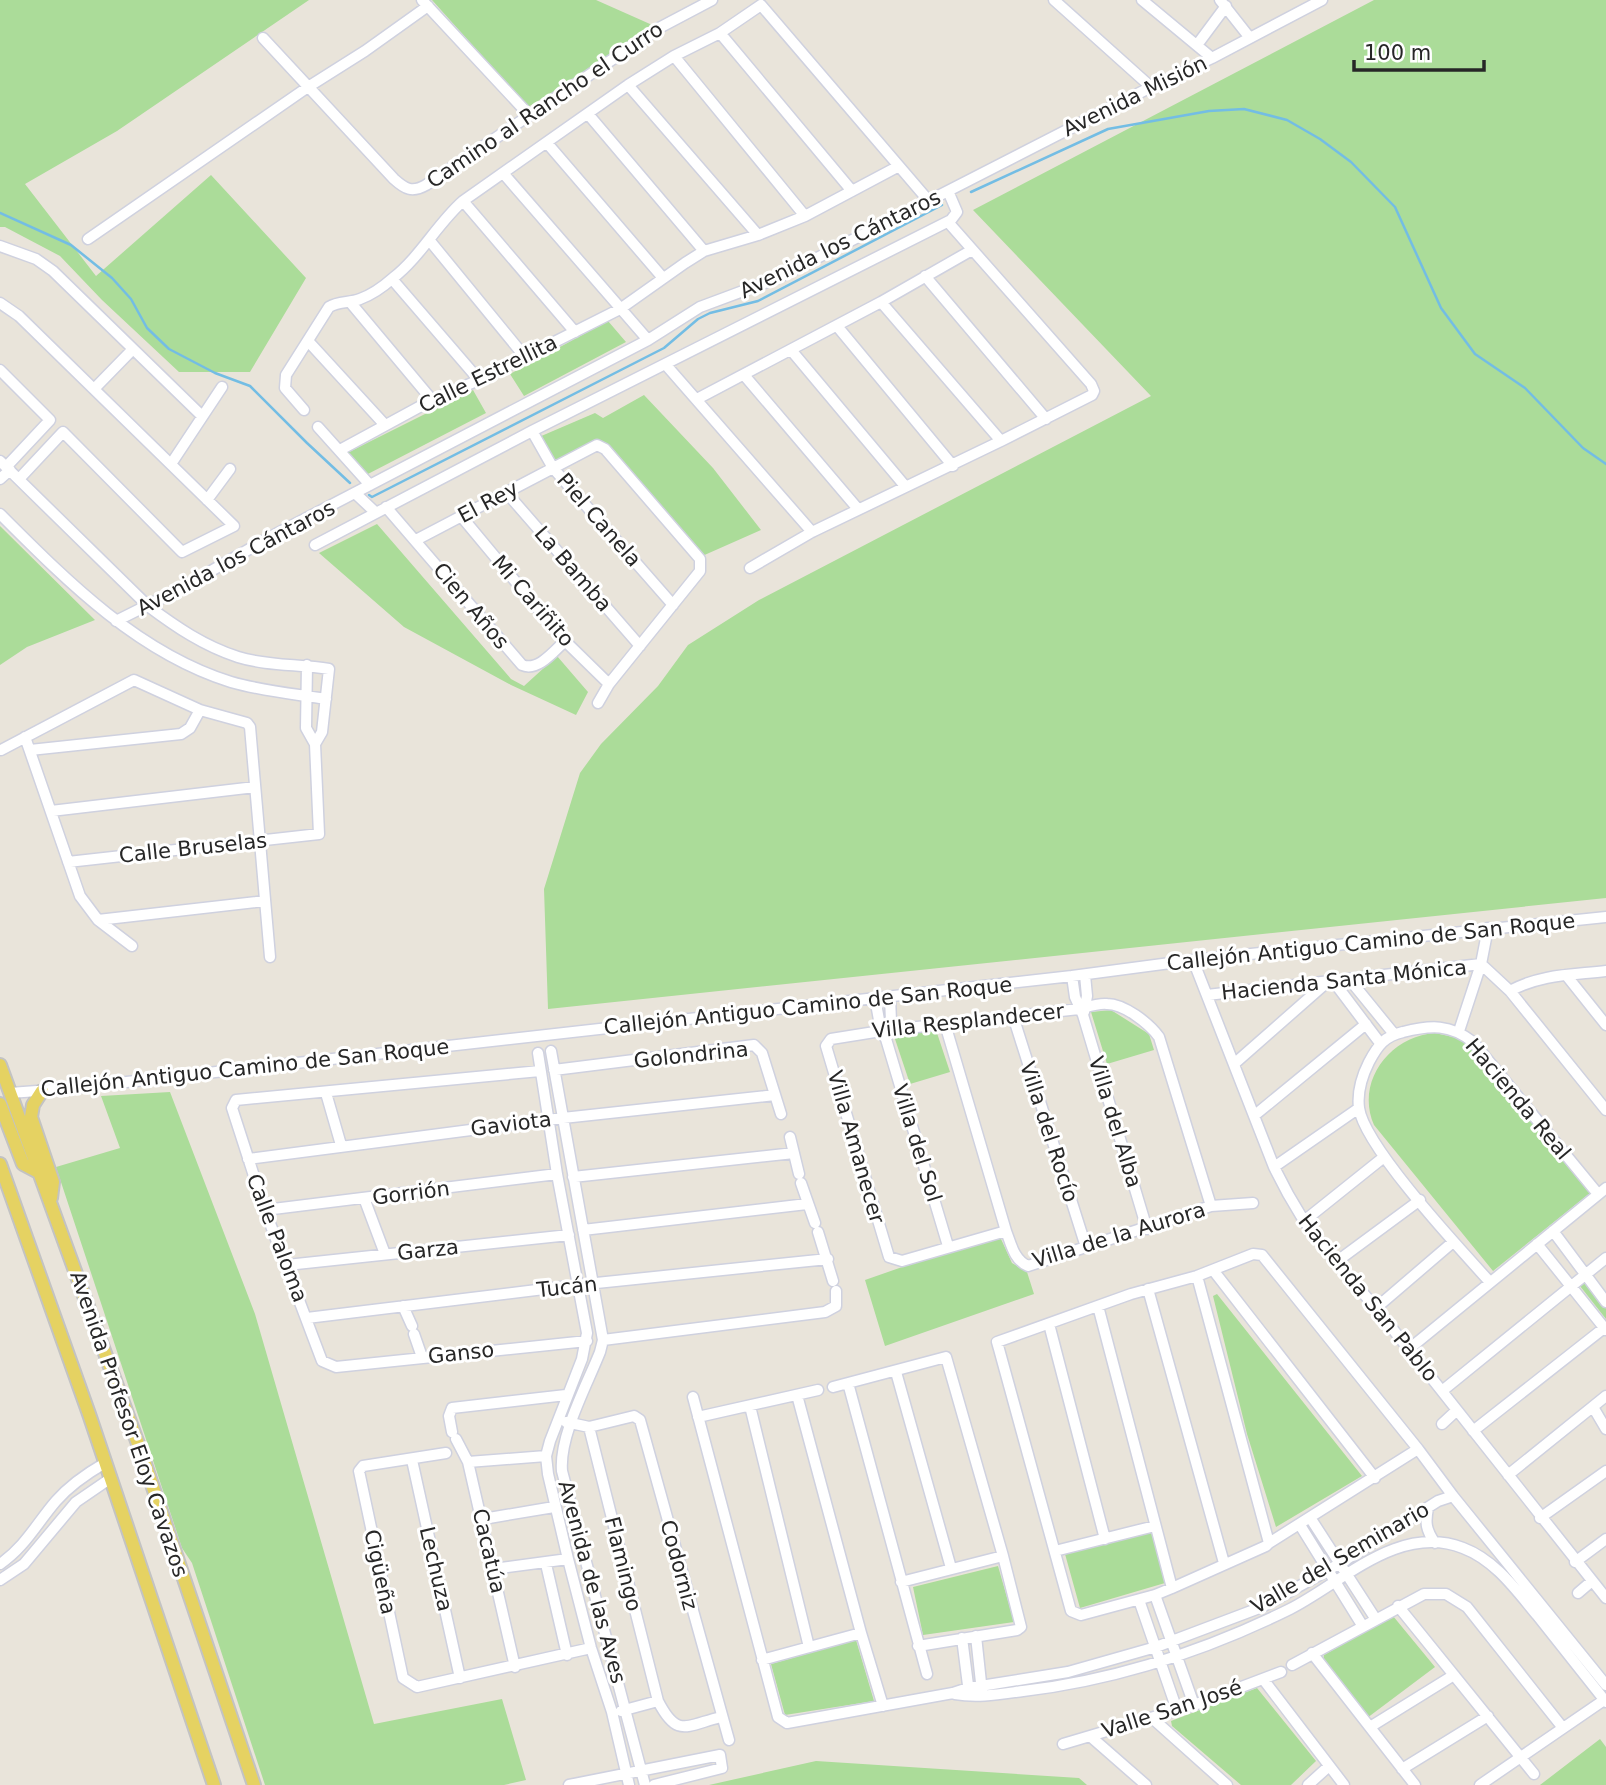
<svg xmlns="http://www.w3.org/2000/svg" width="1606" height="1785" font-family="'DejaVu Sans',sans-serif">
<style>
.green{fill:#abdc99}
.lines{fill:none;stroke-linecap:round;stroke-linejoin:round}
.stream{stroke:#73bde4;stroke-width:2.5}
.minor-casing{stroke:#cfd1df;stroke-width:13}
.major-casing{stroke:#c3c3c3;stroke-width:16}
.minor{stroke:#fff;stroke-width:10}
.major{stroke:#e5d262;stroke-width:12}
.labels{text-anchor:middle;stroke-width:6;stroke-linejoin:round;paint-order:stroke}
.street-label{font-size:21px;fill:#272727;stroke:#fff}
</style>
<rect width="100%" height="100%" fill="#e9e4da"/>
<path class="green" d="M 0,0 L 309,0 L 117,131 L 25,184 L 96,276 L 211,175 L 306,278 L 250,372 L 179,372 L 102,300 L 60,256 L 5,227 L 0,227 Z
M 432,0 L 596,0 L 659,28 L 528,107 Z
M 1374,0 L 1606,0 L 1606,898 L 548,1009 L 544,889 L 580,773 L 601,744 L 658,686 L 688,645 L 759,600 L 1151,396 L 973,210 Z
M 608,321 L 626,342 L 524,396 L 510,374 Z
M 473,390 L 486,413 L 364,476 L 345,454 Z
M 644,395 L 713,468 L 761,530 L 700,557 L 600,440 L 554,461 L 539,437 L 595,413 L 603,418 Z
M 377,524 L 511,679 L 524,686 L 557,656 L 588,692 L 576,715 L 511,685 L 404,627 L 319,553 Z
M 0,526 L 95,620 L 27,647 L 0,665 Z
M 1111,1010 L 1149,1034 L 1154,1050 L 1107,1064 L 1091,1012 Z
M 936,1030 L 950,1072 L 910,1084 L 894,1036 Z
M 1435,1033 L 1462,1039 L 1473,1047 L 1590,1193 L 1493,1271 L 1374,1125 C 1355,1082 1390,1036 1435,1033 Z
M 170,1092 L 255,1314 L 374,1724 L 502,1699 L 526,1780 L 504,1785 L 265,1785 L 192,1563 L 182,1548 L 56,1167 L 120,1148 L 101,1096 Z
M 1001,1239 L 1012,1263 L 1027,1272 L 1034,1294 L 885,1346 L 865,1280 L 928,1258 L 991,1240 Z
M 1586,1281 L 1606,1306 L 1606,1319 L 1580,1286 Z
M 1217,1294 L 1362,1476 L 1276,1527 L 1247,1434 L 1213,1296 Z
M 1151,1530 L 1165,1583 L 1080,1608 L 1065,1554 Z
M 998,1566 L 1014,1622 L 923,1635 L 913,1587 Z
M 1393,1616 L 1435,1667 L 1367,1718 L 1323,1662 L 1324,1655 Z
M 856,1640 L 874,1701 L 785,1715 L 771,1664 Z
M 1257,1688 L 1316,1761 L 1291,1785 L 1241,1785 L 1172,1726 L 1171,1721 Z
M 1600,1739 L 1606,1747 L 1606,1785 L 1540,1785 Z
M 816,1761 L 1079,1778 L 1087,1785 L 709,1785 Z"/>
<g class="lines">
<path class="stream" d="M 971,192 L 1108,129 L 1209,111 L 1244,109 L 1287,120 L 1320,139 L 1351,162 L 1395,207 L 1441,308 L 1475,354 L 1525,388 L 1583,448 L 1606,464
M 0,213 L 71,245 L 112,278 L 131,299 L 147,328 L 169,349 L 215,373 L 250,386 L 307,443 L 350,483
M 369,495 L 372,497 L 664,348 L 698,319 L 710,313 L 758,301 L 942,205"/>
<g class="minor-casing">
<path id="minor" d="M 422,0 L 529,115
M 1054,0 L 1151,87
M 1142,0 L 1212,58
M 1220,0 L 1250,38
M 720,33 L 761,5 L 928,200
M 263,38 L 394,179 C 405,189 412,193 426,185 L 659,28 L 712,0
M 1197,45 L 1226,6
M 674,56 L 720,33 L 852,191
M 628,85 L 674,56 L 805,216
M 588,114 L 704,251
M 547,143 L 663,278
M 503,173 L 648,340
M 463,201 L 575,332
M 948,222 L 1091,384 L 1094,391 L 1092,395 L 1001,441
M 88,239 L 308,87 L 365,51 L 428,6
M 430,241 L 525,357
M 0,246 L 36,259 L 53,271 L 202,416
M 925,276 L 1046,419
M 392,279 L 479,380
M 350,302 L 432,400
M 0,303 L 19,316 L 234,526 L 182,552 L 63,432 L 19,479
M 837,326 L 953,466
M 308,341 L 385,425
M 791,350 L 905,486
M 666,365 L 812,532
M 0,370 L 50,420 L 6,467
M 744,375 L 858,509
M 94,389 L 133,349
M 697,399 L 881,302 L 972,250
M 304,410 L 285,388 L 286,375 L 329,307 C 338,301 350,303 360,299 C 371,295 384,286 393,278 C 421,256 437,224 463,201 L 628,85 L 758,235
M 318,427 L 370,485
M 532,431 L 553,468 L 673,605
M 340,450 L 432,400 L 479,380 L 620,309 L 685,263 L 704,251 L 758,235 L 805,216 L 899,166
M 0,461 L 148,606 C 176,627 204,646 238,657 C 267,666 299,664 329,669 L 322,732 L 315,744
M 171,464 L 222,387
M 0,479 L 10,470
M 506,492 L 640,646
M 356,494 L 375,512
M 207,500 L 230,469
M 386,507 L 522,665 C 538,672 554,651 565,641
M 0,514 C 67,581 138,653 231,682 C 262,691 295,694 326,699
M 461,516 L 565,641 L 609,684
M 416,540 L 597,445 L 605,449 L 700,559 L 700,571 L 609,684 L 598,703
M 315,545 L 532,431 L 951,220 L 957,212 L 948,191
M 750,568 L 812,532 L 1001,441 L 881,302
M 116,621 L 176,591 L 272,536 L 648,340 L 700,307 L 778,278 L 1151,87 L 1212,58 L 1322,0
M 25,737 L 80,896 L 98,920 L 132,946
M 1,750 L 134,680 L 200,710 L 247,723 L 250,727 L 270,957
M 30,750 L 181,734 L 190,728 L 200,710
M 51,811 L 255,787
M 68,862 L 319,834 L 315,744 L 306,728 L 307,665
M 98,920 L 265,901
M 1193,960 L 1274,1167 L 1288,1194 L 1304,1221 L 1336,1262 L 1376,1308 L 1606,1598
M 1566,975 L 1606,1025
M 1072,976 L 1075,997 L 1083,1015 L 1147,1229
M 1350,980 L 1394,1034
M 1334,982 L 1380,1043
M 1510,991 C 1541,974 1571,975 1606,971
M 1207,995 L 1481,964 L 1510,991 L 1606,1110
M 875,998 L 881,1031 L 886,1039 L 948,1246
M 1084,1012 L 1087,996 L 1085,975
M 1013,1016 L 1086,1247
M 945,1024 L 1006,1231 C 1011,1244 1014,1260 1028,1266 L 1211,1206 L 1253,1203
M 1459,1031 L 1481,964 L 1488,928
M 888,1035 L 891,1021 L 890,997
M 551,1051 L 603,1340 L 600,1352 C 587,1385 559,1436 562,1471 L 645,1785
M 538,1053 L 557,1174 L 587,1333 L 582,1359 L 550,1441 L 546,1456 L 548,1474 L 568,1559 L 591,1648 L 612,1712 L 629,1785
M 1234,1064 L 1325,984
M 554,1070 L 754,1045 L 762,1053 L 781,1114
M 540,1071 L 236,1100 L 232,1108 L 265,1210 L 322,1361 L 336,1367 L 587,1341
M 10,1093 L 64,1089 L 1072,976 L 1193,960 L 1606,917
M 326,1093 L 341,1145
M 1255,1115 L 1366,1024
M 790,1137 L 799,1174
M 248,1159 L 563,1118 L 775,1095
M 1274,1167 L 1359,1108
M 573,1177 L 794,1153
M 801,1183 L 815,1223
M 364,1198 L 385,1254
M 265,1210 L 557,1174
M 1304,1221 L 1384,1157
M 583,1230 L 807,1204
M 1006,1231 L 902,1261 L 889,1257 L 826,1046 L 831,1039 L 881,1031 L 1079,1009 C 1087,1007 1098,1003 1107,1004 C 1124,1004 1149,1023 1159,1037 L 1211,1206
M 1553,1231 L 1606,1302
M 818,1232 L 833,1281
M 1537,1244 L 1606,1330
M 1336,1262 L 1420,1200
M 287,1265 L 569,1235
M 1213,1270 L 1375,1478
M 1197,1276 L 1253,1254 L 1262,1255 L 1418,1449
M 1489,1281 C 1460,1249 1364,1146 1359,1108 C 1357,1092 1362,1076 1369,1062 C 1378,1045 1385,1036 1403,1032 C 1431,1025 1450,1024 1473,1042 L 1598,1194
M 1148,1289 L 1224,1563
M 403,1306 L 412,1326
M 1098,1306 L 1172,1588 L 1266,1546 L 1269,1543 L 1197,1276 L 1131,1294 L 997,1342 L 999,1349 L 1071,1611 L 1081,1615 L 1155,1595 L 1172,1588
M 1376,1308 L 1453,1242
M 307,1318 L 577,1285 L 828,1259
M 1049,1324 L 1105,1539
M 414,1334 L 422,1357
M 603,1340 L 825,1312 L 836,1306 L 836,1291
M 1409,1349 L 1606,1188
M 896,1372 L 951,1568
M 848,1383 L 927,1674
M 833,1387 L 946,1357 L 1003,1556 L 1021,1627 L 1017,1630 L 918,1646
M 1442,1391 L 1606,1258
M 797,1395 L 861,1633
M 693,1397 L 778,1717 L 787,1723 L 953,1693 L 968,1688 L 1068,1672 L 1156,1647 L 1262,1607 L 1339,1564 L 1438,1501 L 1453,1496
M 750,1406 L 809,1647
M 1593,1407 L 1606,1429
M 698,1417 L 818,1390
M 566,1422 L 589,1427 L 634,1416 L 640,1420 L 729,1740
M 1442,1424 L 1456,1411
M 589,1427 L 658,1701 C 677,1738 685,1726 721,1717
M 1473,1431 L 1604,1328
M 452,1432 L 449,1416 L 452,1408 L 566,1395
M 456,1439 L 468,1462 L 515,1667
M 446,1453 L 363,1466 L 359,1471 L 403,1678 L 417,1687 L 591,1648
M 412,1460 L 460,1678
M 468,1462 L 546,1456
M 1508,1475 L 1606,1396
M 1428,1508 C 1425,1523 1426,1530 1435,1543
M 1540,1518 L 1606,1471
M 483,1519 L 554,1507
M 1311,1519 L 1375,1618
M 1300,1525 L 1362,1625
M 1269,1543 L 1418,1449 L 1453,1496 L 1606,1685
M 1055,1551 L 1155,1526
M 1575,1562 L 1606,1539
M 0,1564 C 25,1547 37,1523 56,1501 C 70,1485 86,1474 105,1463
M 546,1564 L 567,1655
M 493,1569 L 568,1559
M 0,1580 L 24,1564 L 76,1502 L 111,1478
M 901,1582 L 1003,1556
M 1578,1593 L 1592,1581
M 1155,1595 L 1194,1705
M 1139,1600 L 1177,1710
M 1398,1606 L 1534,1774
M 976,1636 L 982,1692
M 962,1638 L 969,1693
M 1312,1653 L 1415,1785
M 762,1660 L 861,1633 L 883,1706
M 1292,1665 L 1424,1594 L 1446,1594 L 1467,1607 L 1563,1728
M 1263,1679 L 1344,1785
M 955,1694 C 978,1698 1000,1694 1023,1691 C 1115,1680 1207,1650 1290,1609 C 1343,1582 1399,1523 1463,1548 C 1495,1560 1516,1590 1537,1615 C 1560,1644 1583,1673 1606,1702
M 621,1711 L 658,1701
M 1152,1718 L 1227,1785
M 1370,1727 L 1454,1675
M 1090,1736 L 1146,1785
M 1063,1744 L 1194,1705 L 1281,1672
M 1402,1769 L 1488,1716
M 569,1785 L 720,1755 L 722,1768 L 654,1785
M 1308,1785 L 1329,1766
M 1480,1785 L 1604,1700"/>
</g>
<g class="major-casing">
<path id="major" d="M 0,1065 L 141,1452 L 254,1785
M 42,1091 L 33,1105 L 31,1117 L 53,1182 L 51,1198
M 0,1104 L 23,1164 L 40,1173
M 0,1164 L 89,1414 L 214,1785"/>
</g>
<use href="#minor" class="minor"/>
<use href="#major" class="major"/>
</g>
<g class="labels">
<g class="street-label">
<text transform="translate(1135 96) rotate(-26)" y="7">Avenida Misión</text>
<text transform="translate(545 105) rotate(-34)" y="7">Camino al Rancho el Curro</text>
<text transform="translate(840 244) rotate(-26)" y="7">Avenida los Cántaros</text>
<text transform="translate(488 374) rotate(-26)" y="7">Calle Estrellita</text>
<text transform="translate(488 502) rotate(-28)" y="7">El Rey</text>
<text transform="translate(599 520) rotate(49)" y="7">Piel Canela</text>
<text transform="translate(236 558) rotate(-28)" y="7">Avenida los Cántaros</text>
<text transform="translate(573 569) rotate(49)" y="7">La Bamba</text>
<text transform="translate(533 601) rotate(49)" y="7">Mi Cariñito</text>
<text transform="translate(471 606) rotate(50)" y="7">Cien Años</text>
<text transform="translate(193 848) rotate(-6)" y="7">Calle Bruselas</text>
<text transform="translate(1371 942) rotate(-6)" y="7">Callejón Antiguo Camino de San Roque</text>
<text transform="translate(1344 980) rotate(-6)" y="7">Hacienda Santa Mónica</text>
<text transform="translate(808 1006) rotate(-6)" y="7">Callejón Antiguo Camino de San Roque</text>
<text transform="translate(968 1021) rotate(-6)" y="7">Villa Resplandecer</text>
<text transform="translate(691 1055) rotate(-6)" y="7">Golondrina</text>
<text transform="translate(245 1068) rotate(-6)" y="7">Callejón Antiguo Camino de San Roque</text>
<text transform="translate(1518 1099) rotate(50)" y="7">Hacienda Real</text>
<text transform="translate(1115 1122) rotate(73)" y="7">Villa del Alba</text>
<text transform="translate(511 1124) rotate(-7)" y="7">Gaviota</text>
<text transform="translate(1049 1132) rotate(72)" y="7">Villa del Rocío</text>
<text transform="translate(917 1143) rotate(73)" y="7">Villa del Sol</text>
<text transform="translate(856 1147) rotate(74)" y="7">Villa Amanecer</text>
<text transform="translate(411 1193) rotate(-7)" y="7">Gorrión</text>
<text transform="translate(1119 1235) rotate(-17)" y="7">Villa de la Aurora</text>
<text transform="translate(277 1238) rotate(69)" y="7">Calle Paloma</text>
<text transform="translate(428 1250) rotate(-6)" y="7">Garza</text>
<text transform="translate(567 1287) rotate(-6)" y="7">Tucán</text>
<text transform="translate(1368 1298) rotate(51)" y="7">Hacienda San Pablo</text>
<text transform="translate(461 1353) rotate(-6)" y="7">Ganso</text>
<text transform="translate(129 1424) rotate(71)" y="7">Avenida Profesor Eloy Cavazos</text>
<text transform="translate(489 1551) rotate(77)" y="7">Cacatúa</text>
<text transform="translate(1340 1558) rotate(-30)" y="7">Valle del Seminario</text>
<text transform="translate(623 1564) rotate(76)" y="7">Flamingo</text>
<text transform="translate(679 1565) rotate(75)" y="7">Codorniz</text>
<text transform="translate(436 1569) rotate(77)" y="7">Lechuza</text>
<text transform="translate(380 1572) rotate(78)" y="7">Cigüeña</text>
<text transform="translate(592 1582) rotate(75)" y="7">Avenida de las Aves</text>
<text transform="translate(1172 1709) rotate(-18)" y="7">Valle San José</text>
</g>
</g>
<path d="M1354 60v10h130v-10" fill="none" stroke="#272727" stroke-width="3.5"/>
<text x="1364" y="60" font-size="21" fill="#272727" stroke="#ffffff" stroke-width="5" paint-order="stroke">100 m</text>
</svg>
